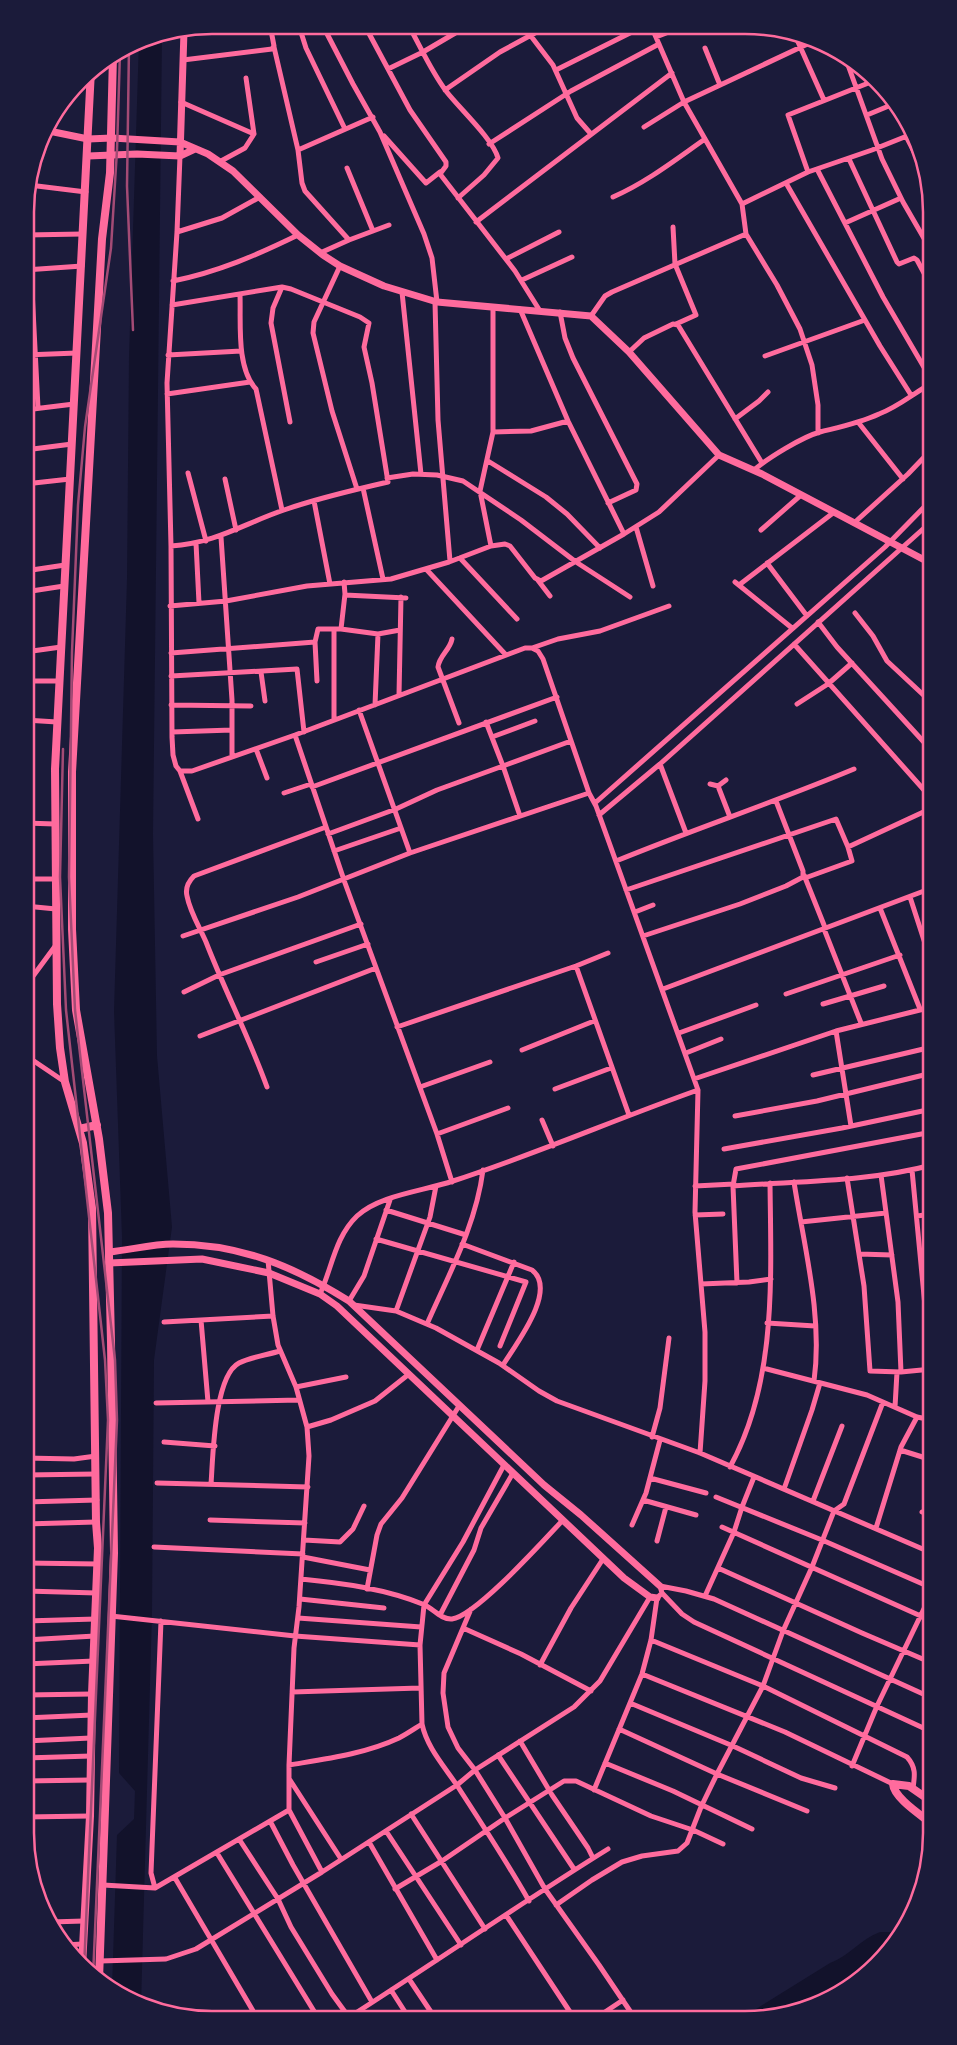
<svg xmlns="http://www.w3.org/2000/svg" width="957" height="2045" font-family="'Source Sans 3',sans-serif">
<style>
.water{fill:#12122b}
.lines{fill:none;stroke-linecap:round;stroke-linejoin:round}
.minor{stroke:#ff6b9d;stroke-width:5}
.tertiary{stroke:#ff6b9d;stroke-width:7}
.secondary{stroke:#ff6b9d;stroke-width:8}
.rail{stroke:#a44b75;stroke-width:2.5}
.rim{fill:none;stroke:#ff6b9d;stroke-width:2.5}
</style>
<rect width="100%" height="100%" fill="#1b1b3a"/>
<path class="water" d="M 162,35 L 153,834 L 157,1056 L 172,1227 L 154,1360 L 152,1612 L 141,2005 L 129,2001 L 112,1989 L 117,1835 L 134,1819 L 135,1791 L 119,1773 L 122,1237 L 114,1011 L 127,579 L 129,357 L 139,40 Z
M 880,1932 L 901,1932 L 886,1956 L 849,1989 L 794,2014 L 748,2014 L 830,1963 C 849,1956 861,1939 880,1932 Z"/>
<g class="lines">
<path class="minor" d="M 299,26 L 306,48 L 345,129
M 323,26 L 353,84 L 380,132 L 424,234 L 432,258 L 437,302
M 365,26 L 410,110 L 446,162 L 446,166 L 440,174 L 515,271 L 540,311
M 409,26 C 421,48 431,71 446,91 C 459,108 493,139 498,158 L 484,175 L 458,198
M 524,27 L 553,65 L 577,118 L 591,134
M 652,28 L 684,102 L 742,204 L 746,234 L 777,285 L 800,329 L 812,365 L 818,405 L 818,433
M 794,33 L 824,100
M 656,37 L 679,28
M 274,47 L 298,150
M 705,48 L 720,85
M 183,60 L 272,49 L 274,46 L 270,25
M 848,65 L 882,159 L 903,202 L 929,247 L 932,249
M 388,69 L 423,52 L 457,32
M 556,70 L 640,28
M 445,90 L 500,52 L 546,27
M 181,102 L 254,134
M 867,115 L 896,103
M 644,127 L 684,102 L 816,40
M 384,136 L 426,183 L 440,172
M 906,136 L 928,179
M 489,144 L 571,91 L 659,44
M 180,156 L 177,232 L 167,383 L 171,546 L 172,737 L 173,755 L 176,766 L 180,771 L 192,771 L 295,735 L 525,648 L 532,648 L 538,651 L 543,659 L 589,793 L 596,806 L 698,1090 C 616,1119 536,1154 453,1181 C 424,1191 379,1195 357,1216 C 335,1237 332,1268 320,1294
M 849,159 L 897,262 L 899,264 L 914,258 L 917,260 L 932,288
M 221,161 L 245,148 L 254,134 L 246,78
M 347,168 L 373,231
M 817,169 L 883,297 L 932,381
M 808,172 L 788,115 L 876,80
M 786,183 L 880,346 L 911,395
M 29,185 L 86,192
M 613,197 C 647,182 675,160 705,139
M 742,204 L 808,172 L 872,150 L 912,134
M 476,222 L 672,73
M 845,223 L 901,198
M 673,227 L 675,264 L 696,315 L 676,324
M 177,232 L 222,218 L 260,197
M 25,235 L 83,234
M 349,240 L 389,225
M 320,253 L 349,240 L 305,191 L 302,183 L 298,150 L 373,117
M 506,259 L 559,232
M 340,266 L 314,322 L 313,333 L 332,411 L 357,489
M 25,270 L 82,266
M 31,270 L 38,408
M 522,280 L 572,257
M 173,281 C 218,272 257,255 298,235
M 282,287 L 273,308 L 271,323 L 290,422
M 402,292 L 421,474
M 240,295 C 241,322 236,368 256,389 L 282,510
M 435,302 L 438,420 L 450,561
M 520,309 L 568,421 L 624,534
M 560,312 L 565,338 L 573,358 L 637,484 L 636,490 L 608,503
M 591,316 L 605,296 L 612,292 L 746,234
M 629,352 L 644,338 L 673,324 L 678,325 L 762,463
M 25,355 L 77,353
M 168,355 L 241,351
M 765,356 L 865,320
M 167,394 L 250,382
M 25,410 L 74,404
M 735,419 L 759,401 L 768,392
M 858,422 L 903,479
M 493,432 L 531,431 L 568,421
M 25,450 L 72,444
M 488,461 L 546,497 L 567,514 L 600,548
M 754,470 C 768,458 802,437 820,432 C 840,427 860,423 879,414 C 898,407 914,393 932,383
M 188,473 L 206,541
M 387,478 L 413,474 L 437,475 L 463,481 L 521,520 L 576,562 L 630,597
M 225,479 L 236,530
M 25,484 L 70,479
M 363,488 L 383,579
M 314,501 L 330,584
M 25,517 L 28,517
M 854,523 L 908,474 L 932,449
M 636,527 L 653,586
M 761,530 L 801,495
M 221,537 L 232,700 L 232,757
M 196,543 L 199,603
M 171,546 C 216,543 243,524 284,510 C 318,498 353,490 388,482 L 372,383 L 364,347 L 369,323 L 360,317 L 291,289 L 282,287 L 172,305
M 491,546 L 480,491 L 493,432 L 493,307
M 460,558 L 517,619
M 767,563 L 807,616
M 426,569 L 506,655
M 25,571 L 65,565
M 537,579 L 550,596
M 735,582 L 792,628
M 739,585 L 833,513
M 25,592 L 64,586
M 345,595 L 406,598
M 170,606 L 226,601 L 307,586 L 391,579 L 449,562 L 491,546 L 505,544 L 510,546 L 535,578 L 541,581 L 624,534 L 659,512 L 719,455
M 855,613 L 873,636 L 887,661 L 932,703
M 818,622 L 837,647 L 932,751
M 341,629 L 378,634 L 400,630
M 334,630 L 334,720
M 452,639 C 450,650 439,656 438,667 L 459,723
M 315,642 L 317,681
M 794,644 L 932,799
M 532,648 L 558,639 L 600,631 L 669,606
M 25,652 L 61,647
M 171,653 L 315,642 L 318,629 L 341,629 L 345,594 L 344,582
M 261,672 L 265,701
M 171,676 L 297,669 L 304,732
M 25,681 L 59,681
M 399,695 L 401,597
M 797,704 L 828,684 L 852,663
M 171,705 L 251,706
M 375,705 L 378,634
M 359,710 L 410,853
M 25,720 L 57,722
M 172,732 L 232,730
M 295,735 L 345,883 L 437,1134 L 452,1182
M 492,737 L 535,721
M 256,749 L 267,778
M 660,764 L 686,833
M 180,771 L 198,819
M 726,780 L 718,786 L 730,817
M 710,784 L 718,786
M 312,787 L 557,697
M 284,793 L 311,784
M 595,803 L 885,547 L 932,499
M 599,815 L 660,764 L 932,521
M 520,816 L 503,766 L 571,741
M 25,823 L 55,824
M 328,834 L 396,809 L 437,790 L 503,766 L 486,722
M 848,847 L 932,808
M 334,851 L 401,828
M 616,861 C 694,829 775,802 854,769
M 804,875 L 824,925
M 25,879 L 56,879
M 626,890 L 836,819 L 848,847 L 852,861 L 805,878
M 910,897 L 932,965
M 25,906 L 56,909
M 880,908 L 920,1009
M 635,912 L 653,905
M 824,929 L 861,1023
M 183,936 L 298,897 L 410,853 L 589,793
M 643,936 L 740,904 L 786,886 L 803,877 L 803,871 L 776,801
M 316,962 L 368,944
M 576,966 L 629,1115
M 25,987 L 56,945
M 663,989 L 932,888
M 184,992 L 219,975 L 361,924
M 786,994 L 900,955
M 823,1004 L 884,986
M 397,1027 L 576,966 L 608,953
M 836,1031 L 851,1126
M 679,1033 L 756,1005
M 200,1036 L 376,968
M 522,1050 L 594,1021
M 686,1053 L 721,1039
M 25,1055 L 65,1082
M 813,1075 L 932,1047
M 694,1079 L 836,1031 L 932,1007
M 267,1087 C 249,1037 225,991 206,942 C 200,928 190,912 187,896 C 185,888 188,882 194,876 L 326,827
M 420,1087 L 490,1062
M 555,1089 L 611,1068
M 698,1090 L 695,1212 L 705,1332 L 705,1381 L 700,1453
M 735,1116 L 817,1101 L 932,1073
M 542,1120 L 553,1146
M 437,1134 L 508,1108
M 724,1149 L 842,1128 L 932,1109
M 912,1170 L 931,1369
M 881,1175 L 898,1302 L 901,1372
M 847,1178 L 864,1286 L 870,1371 L 901,1372 L 932,1369
M 794,1182 C 804,1247 823,1316 814,1381
M 695,1186 L 734,1184
M 733,1186 C 799,1181 868,1182 932,1165
M 386,1210 L 466,1235
M 695,1215 L 723,1214
M 917,1216 L 932,1214
M 801,1222 L 886,1213
M 376,1239 L 526,1282 L 500,1346
M 462,1244 L 532,1270 C 558,1290 516,1344 503,1365
M 859,1254 L 892,1255
M 268,1260 L 273,1316 L 278,1345 L 296,1387 L 307,1427 L 309,1456 L 299,1607 L 294,1648 L 289,1765 L 289,1810 L 322,1872
M 922,1267 L 932,1267
M 737,1283 L 733,1186 L 736,1169 L 932,1132
M 701,1284 L 749,1282 L 771,1279
M 349,1301 L 364,1276 L 390,1200
M 354,1305 L 396,1311 L 436,1328 L 499,1363 L 539,1391 L 557,1401 L 700,1453 L 932,1553
M 396,1311 L 430,1217 L 436,1186
M 201,1320 L 208,1402
M 164,1322 L 273,1316
M 767,1323 L 815,1326
M 427,1324 C 449,1274 476,1225 483,1170
M 477,1350 L 514,1262
M 763,1368 L 867,1395 L 917,1417 L 932,1420
M 296,1387 L 346,1377
M 156,1403 L 299,1400
M 895,1407 L 897,1372
M 307,1427 L 331,1420 L 375,1401 L 409,1374
M 652,1437 L 660,1408 L 669,1338
M 164,1442 L 215,1446
M 900,1450 L 932,1460
M 25,1458 L 74,1459 L 96,1456
M 504,1465 L 463,1542 L 424,1605 L 420,1645 L 422,1724 C 427,1748 445,1767 458,1787 C 482,1824 507,1862 529,1901
M 730,1467 C 777,1382 771,1277 770,1183
M 25,1475 L 96,1474
M 650,1478 L 706,1493
M 157,1483 L 308,1487
M 211,1484 C 213,1458 214,1376 239,1363 C 251,1357 267,1355 280,1351
M 784,1489 L 812,1410 L 820,1383
M 716,1497 L 822,1540 L 932,1588
M 643,1500 L 696,1515
M 813,1501 L 842,1426
M 25,1502 L 97,1500
M 922,1512 L 932,1516
M 210,1520 L 305,1523
M 25,1524 L 96,1522
M 632,1525 L 646,1493 L 660,1440
M 722,1527 L 932,1621
M 876,1528 L 901,1447 L 917,1417
M 304,1540 L 340,1542 L 353,1529 L 364,1506
M 657,1541 L 666,1507
M 154,1547 L 303,1554
M 303,1557 L 370,1570
M 25,1563 L 98,1564
M 718,1568 L 862,1633 L 932,1663
M 301,1579 C 342,1583 387,1589 425,1605 C 433,1609 442,1620 452,1619 C 476,1616 544,1540 563,1520
M 367,1589 L 377,1535 L 381,1524 L 402,1498 L 459,1406
M 25,1591 L 97,1593
M 662,1593 L 682,1614 L 694,1622 L 932,1732
M 705,1596 L 734,1532 L 742,1507 L 754,1477
M 300,1599 L 384,1608
M 471,1609 L 444,1673 L 443,1693 L 448,1727 L 458,1748 L 475,1770 L 505,1818 L 545,1889 L 599,1965 L 632,2014
M 440,1615 L 474,1550 L 481,1528 L 513,1473
M 111,1616 L 295,1636 L 420,1645
M 298,1618 L 421,1627
M 25,1621 L 96,1619
M 463,1628 L 521,1654 L 591,1691
M 25,1640 L 95,1636
M 651,1640 L 763,1686 L 907,1757 C 916,1767 915,1775 913,1788
M 25,1664 L 94,1661
M 540,1665 L 571,1608 L 603,1559
M 642,1674 L 785,1732 L 893,1784
M 292,1692 L 420,1688
M 25,1695 L 92,1694
M 630,1703 L 733,1746 L 801,1778 L 835,1788
M 25,1718 L 92,1715
M 619,1729 L 717,1774 L 807,1811
M 25,1741 L 91,1738
M 520,1741 L 552,1795 L 588,1848 L 593,1858
M 498,1755 L 574,1869
M 25,1758 L 91,1756
M 605,1763 L 673,1791 L 752,1829
M 289,1765 C 325,1759 365,1754 399,1738 C 407,1734 414,1729 422,1724
M 852,1766 L 877,1706 L 932,1592
M 290,1780 L 341,1859
M 25,1781 L 90,1780
M 594,1790 L 642,1674 L 651,1640 L 657,1598 L 662,1593 L 660,1586 L 686,1591 L 714,1599 L 932,1698
M 411,1814 L 485,1929
M 25,1817 L 90,1816
M 270,1821 L 293,1865 L 372,2002
M 386,1831 L 461,1945
M 239,1839 L 278,1899 L 291,1927 L 332,1994 L 348,2016
M 369,1842 L 437,1960
M 217,1853 L 317,2016
M 175,1878 L 256,2016
M 103,1885 L 155,1888 L 289,1810
M 155,1888 L 151,1873 L 161,1621
M 395,1889 L 442,1861 L 505,1818 L 564,1781 L 576,1781 L 651,1816 L 693,1830 L 723,1844
M 556,1905 L 592,1880 L 622,1862 L 642,1856 L 678,1851 L 687,1843 L 701,1807 L 717,1774 L 763,1686 L 783,1631 L 812,1567 L 834,1511 L 844,1504 L 883,1402
M 506,1915 L 572,2015
M 50,1922 L 84,1921
M 63,1945 L 83,1944
M 100,1961 L 166,1959 L 196,1949 L 322,1872 L 457,1785 L 475,1770 L 574,1707 L 600,1681 L 650,1597
M 409,1979 L 433,2015
M 391,1990 L 407,2015
M 602,2014 L 623,2000
M 351,2016 C 437,1961 521,1903 608,1849"/>
<path class="tertiary" d="M 44,130 L 88,139 L 112,138 L 180,142 L 208,154 L 233,171 L 298,235 L 323,255 L 340,266 L 384,286 L 437,302 L 591,316 L 629,352 L 719,455 L 762,474 L 932,564
M 88,156 L 137,154 L 180,156 L 195,149
M 180,156 L 184,31
M 109,1252 C 130,1250 152,1244 173,1244 C 241,1244 293,1266 349,1301 L 544,1485 L 581,1515 L 660,1586
M 109,1263 L 202,1259 L 269,1273 L 320,1294 L 337,1306 L 624,1578 L 650,1597 L 657,1598"/>
<path class="secondary" d="M 79,1129 L 97,1125
M 932,1824 C 921,1815 894,1798 893,1784 L 909,1786 L 932,1802
M 82,1966 L 90,1816 L 92,1694 L 98,1548 L 96,1522 L 92,1208 L 83,1143 L 65,1082 L 60,1048 L 57,1004 L 55,769 L 91,70
M 99,1980 L 114,1553 L 111,1342 L 108,1213 L 99,1139 L 76,1010 L 72,929 L 72,772 L 102,239 L 110,173 L 113,56"/>
<path class="rail" d="M 129,46 L 127,186 L 133,330
M 63,749 L 60,877 L 66,1010 L 105,1360 L 108,1420 L 84,1969
M 93,1977 L 117,1420 L 115,1360 L 75,1010 L 69,877 L 72,652 L 78,505 L 85,427 L 111,248 L 117,150 L 120,52"/>
</g>
<path d="M0 0H957V2045H0ZM212 34H745A178 178 0 0 1 923 212V1833A178 178 0 0 1 745 2011H212A178 178 0 0 1 34 1833V212A178 178 0 0 1 212 34Z" fill="#1b1b3a" fill-rule="evenodd"/>
<path class="rim" d="M212 34H745A178 178 0 0 1 923 212V1833A178 178 0 0 1 745 2011H212A178 178 0 0 1 34 1833V212A178 178 0 0 1 212 34Z"/>
</svg>
